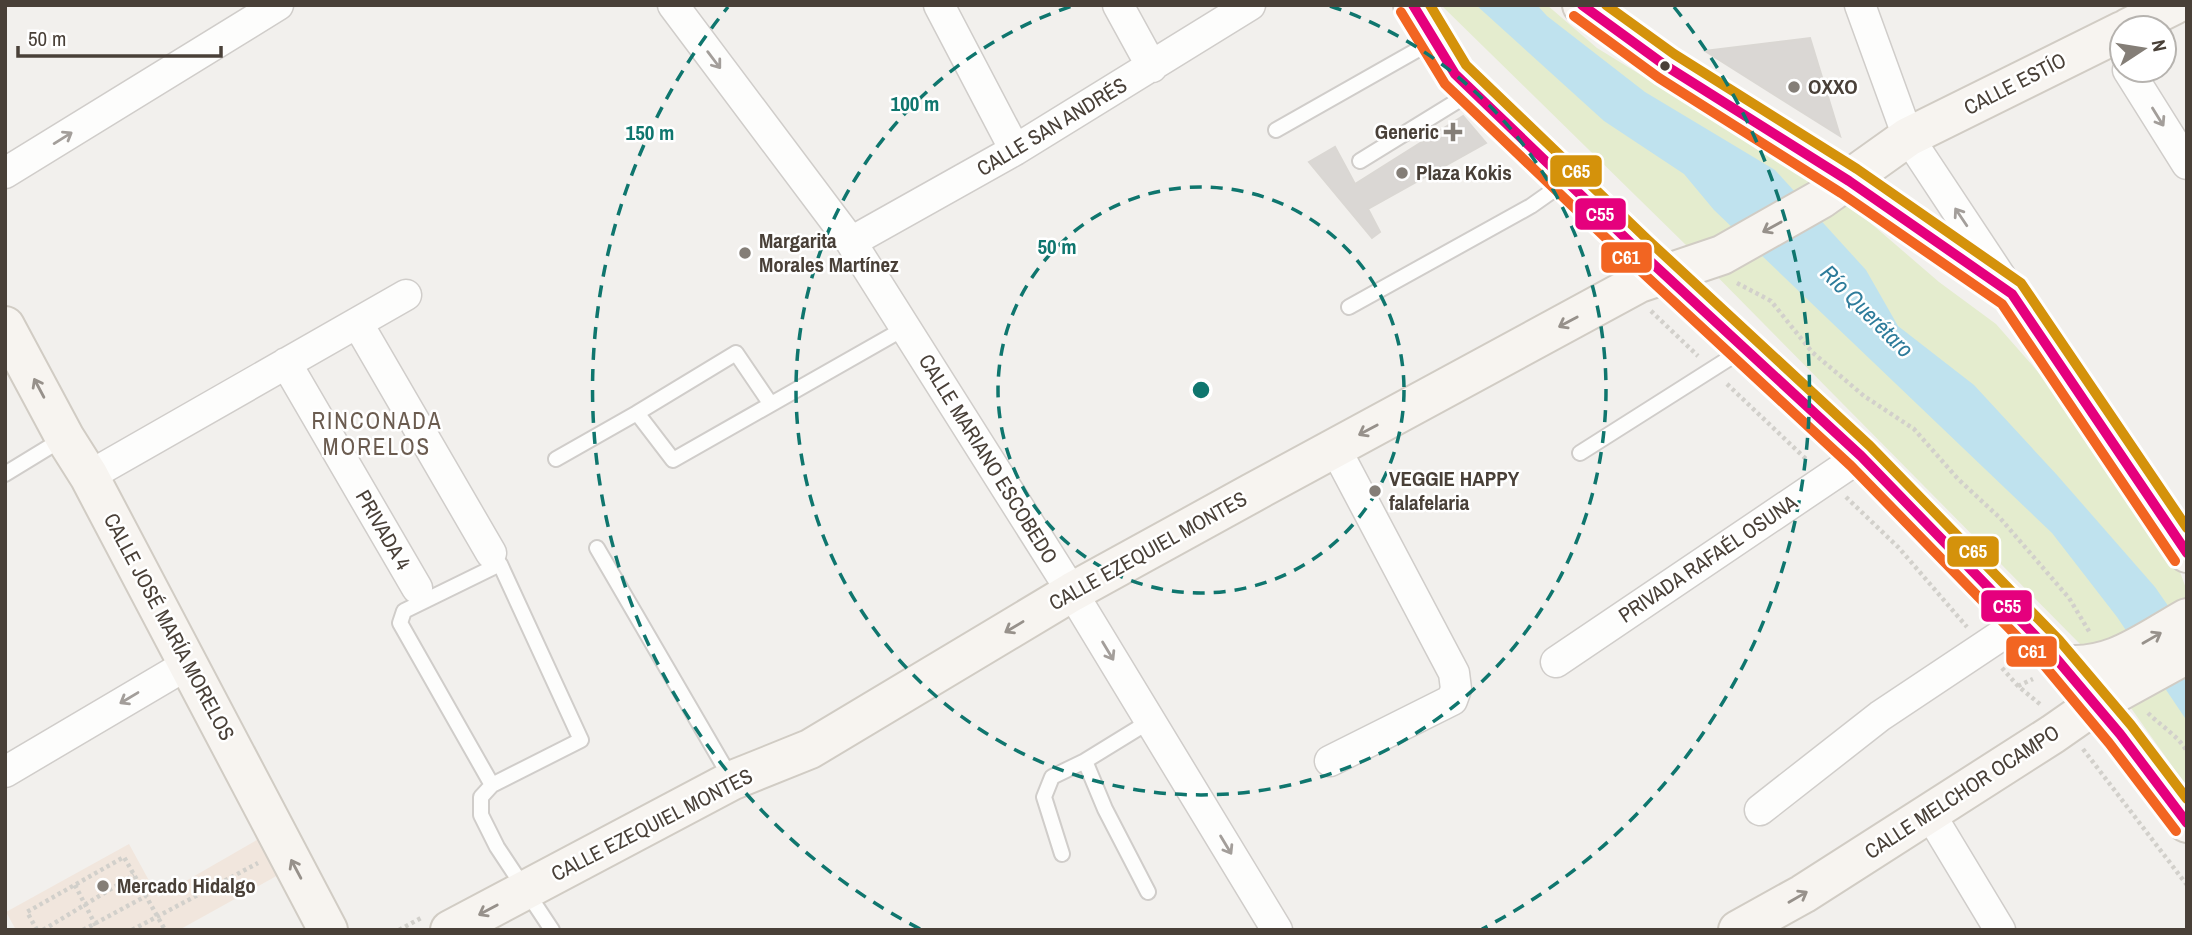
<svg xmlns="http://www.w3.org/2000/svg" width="2192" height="935" font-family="'Archivo Narrow',sans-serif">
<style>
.commercial{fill:#f1e6dd}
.green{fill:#e4ecce}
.water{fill:#bfe2ee}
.building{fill:#dad7d4;stroke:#dad7d3;stroke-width:2}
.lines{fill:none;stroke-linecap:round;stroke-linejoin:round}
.lane-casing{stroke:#d0cdca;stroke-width:18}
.street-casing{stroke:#d0cdca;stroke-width:33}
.secondary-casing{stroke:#d1ccc4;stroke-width:42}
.path{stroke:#d2d0cb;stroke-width:4.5;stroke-dasharray:3.5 3.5;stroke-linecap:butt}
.lane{stroke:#fdfdfc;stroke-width:14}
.street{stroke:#fdfdfc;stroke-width:30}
.secondary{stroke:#f7f4f0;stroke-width:38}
.bus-1-casing{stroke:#fff;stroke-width:16}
.bus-2-casing{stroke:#fff;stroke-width:16}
.bus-3-casing{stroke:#fff;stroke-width:16}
.bus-1{stroke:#e5007d;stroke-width:10}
.bus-2{stroke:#f26522;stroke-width:10}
.bus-3{stroke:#d4920b;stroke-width:10}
.oneway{stroke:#a39e9a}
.oneway2{stroke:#97918b}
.ring{fill:none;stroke:#0f766e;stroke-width:3.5;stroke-dasharray:12 9}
.bus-dot{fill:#494038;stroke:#fff;stroke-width:2.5}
.poi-dot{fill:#847e77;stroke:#fff;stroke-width:2.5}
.labels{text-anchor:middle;stroke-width:5;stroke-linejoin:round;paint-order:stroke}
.street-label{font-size:21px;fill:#494038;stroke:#fff}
.poi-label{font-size:21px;font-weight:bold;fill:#494038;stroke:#fff;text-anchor:start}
.water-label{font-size:23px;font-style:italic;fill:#2e7c9b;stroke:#fff}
.neighbourhood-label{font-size:23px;letter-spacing:2px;fill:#6b5c50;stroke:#fff}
.centre{fill:#0f766e;stroke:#fff;stroke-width:3.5}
.ring-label{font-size:21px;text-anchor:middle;font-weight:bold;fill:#0f766e;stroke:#fff;stroke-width:5;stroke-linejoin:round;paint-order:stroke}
.line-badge{stroke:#fff;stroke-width:2.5}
.badge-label{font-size:19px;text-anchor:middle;font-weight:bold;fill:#fff}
</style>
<rect width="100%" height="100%" fill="#f2f0ed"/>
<path class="commercial" d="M 262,837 L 280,874 L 179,930 L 16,930 L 6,912 L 129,844 L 158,897 Z"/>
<path class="green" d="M 1441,5 L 1547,5 L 1597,48 L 1734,132 L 1867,220 L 1939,282 L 1996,324 L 2069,407 L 2167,537 L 2187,591 L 2187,787 L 2094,656 L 2080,644 L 1689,248 Z"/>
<path class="water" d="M 1476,5 L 1537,5 L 1547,16 L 1645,92 L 1775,170 L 1866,270 L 1898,326 L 1974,385 L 2057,475 L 2155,587 L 2187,633 L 2187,721 L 2117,617 L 2052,533 L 1714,210 L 1684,174 L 1604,121 Z"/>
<path class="building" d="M 1810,38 L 1840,136 L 1705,51 Z
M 1463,116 L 1486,143 L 1368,209 L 1380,232 L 1372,238 L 1309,162 L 1335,147 L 1355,184 Z"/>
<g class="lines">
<g class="lane-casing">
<path id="lane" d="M 1276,130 L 1433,41
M 1360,161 L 1472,92
M 1349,307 L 1531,206 L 1565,182
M 770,403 L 736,353 L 637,413 L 673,460 L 905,328
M 1580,453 L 1744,349
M 556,459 L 637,413
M 5,474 L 64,438
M 597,548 L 732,780
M 492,785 L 400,623 L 404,611 L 500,564 L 581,740 L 492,785 L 481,797 L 481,815 L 497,847 L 552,930
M 1062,854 L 1044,797 L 1052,777 L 1085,761
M 1148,892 L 1105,809 L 1085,761 L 1150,721"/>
</g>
<g class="street-casing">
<path id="street" d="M 673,5 L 851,242 L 1067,584 L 1277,930
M 939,5 L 1015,150
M 1118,5 L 1152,67
M 1860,5 L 1908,137 L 2006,285
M 2128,70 L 2187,164
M 5,173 L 278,5
M 851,242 L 1015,150 L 1250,5
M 358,324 L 491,553
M 286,363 L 417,588
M 89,476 L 406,295
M 1556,662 L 1861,456
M 1330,761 L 1452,700 L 1456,689 L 1454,673 L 1335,448
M 5,772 L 188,664
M 1760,810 L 1880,716 L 2021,622
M 1930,814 L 2000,930"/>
</g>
<g class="secondary-casing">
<path id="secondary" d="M 1413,5 L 1455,74 L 1639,251 L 1861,456 L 2049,650 L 2120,734 L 2187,823
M 1582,5 L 1666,66 L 1849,181 L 2012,294 L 2187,553
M 2128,28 L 2174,5
M 5,326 L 65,438 L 89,476 L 328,930
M 2061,664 C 2110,671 2146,641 2187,618
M 450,930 L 733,780 L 810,749 L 1072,592 L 1252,493 L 1639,283 L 1722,255 L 1821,199 L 1908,137 L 2122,31
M 1738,930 L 1803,894 L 2053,734 L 2096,704 L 2187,654"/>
</g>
<path class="path" d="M 1737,283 L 1771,301 L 1812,352 L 1864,396 L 1914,429 L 1958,479 L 2000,518 L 2069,598 L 2090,633
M 1651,311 L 1698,356
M 1727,384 L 1807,460
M 1846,497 L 1899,548 L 1967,627
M 2002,668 L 2018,686 L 2041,705
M 2018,686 L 2033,679
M 2148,713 C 2161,726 2177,735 2187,751
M 2083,749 L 2187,885
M 75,885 L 98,930
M 37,930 L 27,912 L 124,857 L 165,930
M 43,930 L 134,875
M 83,930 L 146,896
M 132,930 L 258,863
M 399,930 L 421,918"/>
<use href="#lane" class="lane"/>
<use href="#street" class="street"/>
<use href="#secondary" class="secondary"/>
<g class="bus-1-casing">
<path id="bus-1" d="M 1413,5 L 1455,74 L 1639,251 L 1861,456 L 2049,650 L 2120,734 L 2187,823
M 1582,5 L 1666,66 L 1849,181 L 2012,294 L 2187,553"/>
</g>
<g class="bus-2-casing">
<path id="bus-2" d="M 1401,12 L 1445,84 L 1630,261 L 1851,466 L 2039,659 L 2109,743 L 2176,831
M 1574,16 L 1659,78 L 1841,193 L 2002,304 L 2175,561"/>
</g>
<g class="bus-3-casing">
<path id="bus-3" d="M 1430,5 L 1466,65 L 1649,241 L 1870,446 L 2059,640 L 2131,725 L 2187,799
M 1606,5 L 1674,54 L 1857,169 L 2021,283 L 2187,528"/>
</g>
<use href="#bus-1" class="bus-1"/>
<use href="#bus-2" class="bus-2"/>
<use href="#bus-3" class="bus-3"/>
</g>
<defs><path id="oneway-shaft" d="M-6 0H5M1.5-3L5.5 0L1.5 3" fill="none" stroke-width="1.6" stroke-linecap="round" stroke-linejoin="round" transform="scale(1.75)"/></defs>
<g class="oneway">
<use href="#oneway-shaft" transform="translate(714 60) rotate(53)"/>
<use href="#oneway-shaft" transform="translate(2158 117) rotate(58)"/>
<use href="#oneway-shaft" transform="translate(63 138) rotate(-32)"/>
<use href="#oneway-shaft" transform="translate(1961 217) rotate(-124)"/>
<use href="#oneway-shaft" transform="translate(1108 651) rotate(59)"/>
<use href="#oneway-shaft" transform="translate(129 698) rotate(149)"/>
<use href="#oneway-shaft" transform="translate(1226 845) rotate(59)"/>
</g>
<g class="oneway2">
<use href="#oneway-shaft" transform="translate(1772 227) rotate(151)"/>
<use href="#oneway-shaft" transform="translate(1568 322) rotate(152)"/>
<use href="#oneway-shaft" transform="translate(39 388) rotate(-118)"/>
<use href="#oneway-shaft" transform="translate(1368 430) rotate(152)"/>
<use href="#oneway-shaft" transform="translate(1014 627) rotate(149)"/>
<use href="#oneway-shaft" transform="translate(2152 638) rotate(-30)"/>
<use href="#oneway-shaft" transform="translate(296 869) rotate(-118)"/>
<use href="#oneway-shaft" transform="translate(1798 897) rotate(-30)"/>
<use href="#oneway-shaft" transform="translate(488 910) rotate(152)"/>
</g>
<g class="ring">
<circle cx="1201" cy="390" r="203"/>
<path d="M1330 6A405 405 0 1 1 1072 6"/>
<path d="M920 929A608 608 0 0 1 728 7M1674 7A608 608 0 0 1 1482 929"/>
</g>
<circle class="bus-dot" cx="1665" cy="66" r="6"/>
<g class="poi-dot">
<circle cx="1794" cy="87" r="7"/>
<path d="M1449.5 121.5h7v7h7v7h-7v7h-7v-7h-7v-7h7z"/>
<circle cx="1402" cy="173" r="7"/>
<circle cx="745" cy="253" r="7"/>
<circle cx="1375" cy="491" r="7"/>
<circle cx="103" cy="886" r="7"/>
</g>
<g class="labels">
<g class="street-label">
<text transform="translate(2015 84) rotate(-27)" y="7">CALLE ESTÍO</text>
<text transform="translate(1052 127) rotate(-31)" y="7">CALLE SAN ANDRÉS</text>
<text transform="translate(988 459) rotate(58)" y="7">CALLE MARIANO ESCOBEDO</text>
<text transform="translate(383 530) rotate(60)" y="7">PRIVADA 4</text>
<text transform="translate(1148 551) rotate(-29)" y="7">CALLE EZEQUIEL MONTES</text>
<text transform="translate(1708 559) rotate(-34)" y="7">PRIVADA RAFAÉL OSUNA</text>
<text transform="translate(169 627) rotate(62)" y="7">CALLE JOSÉ MARÍA MORELOS</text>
<text transform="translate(1962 792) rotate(-33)" y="7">CALLE MELCHOR OCAMPO</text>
<text transform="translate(652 825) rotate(-27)" y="7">CALLE EZEQUIEL MONTES</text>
</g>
<g class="poi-label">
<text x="1808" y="94">OXXO</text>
<text x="1439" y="139" text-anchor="end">Generic</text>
<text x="1416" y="180">Plaza Kokis</text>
<text x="759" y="248">Margarita<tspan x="759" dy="24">Morales Martínez</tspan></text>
<text x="1389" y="486">VEGGIE HAPPY<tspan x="1389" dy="24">falafelaria</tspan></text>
<text x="117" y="893">Mercado Hidalgo</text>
</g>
<g class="water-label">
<text transform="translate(1867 311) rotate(45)" y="8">Río Querétaro</text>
</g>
<g class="neighbourhood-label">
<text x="377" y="429">RINCONADA<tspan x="377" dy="26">MORELOS</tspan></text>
</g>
</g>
<circle cx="1201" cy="390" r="10" class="centre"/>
<g class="ring-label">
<text x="915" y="111">100 m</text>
<text x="650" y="140">150 m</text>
<text x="1057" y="254">50 m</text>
</g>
<g class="line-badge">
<rect x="1549" y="154" width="54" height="34" rx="7" fill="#d4920b"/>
<rect x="1574" y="197" width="53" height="34" rx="7" fill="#e5007d"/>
<rect x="1600" y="241" width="53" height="33" rx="7" fill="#f26522"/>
<rect x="1946" y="535" width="54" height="33" rx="7" fill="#d4920b"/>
<rect x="1980" y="589" width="53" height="34" rx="7" fill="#e5007d"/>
<rect x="2005" y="635" width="53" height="33" rx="7" fill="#f26522"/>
</g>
<g class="badge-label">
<text x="1576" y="178">C65</text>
<text x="1600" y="221">C55</text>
<text x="1626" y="264">C61</text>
<text x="1973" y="558">C65</text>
<text x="2007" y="613">C55</text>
<text x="2032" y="658">C61</text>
</g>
<rect width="2192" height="935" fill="none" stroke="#494038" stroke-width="14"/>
<g transform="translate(2143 49) rotate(78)"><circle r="33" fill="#ffffff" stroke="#b6b3af" stroke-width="2"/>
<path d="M0-5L12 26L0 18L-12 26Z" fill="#847e77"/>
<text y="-10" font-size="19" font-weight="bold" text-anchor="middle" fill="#494038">N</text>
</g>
<path d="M18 46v10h203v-10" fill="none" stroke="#494038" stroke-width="3.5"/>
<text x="28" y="46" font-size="21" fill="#494038" stroke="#ffffff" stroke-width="5" paint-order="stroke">50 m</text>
</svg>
